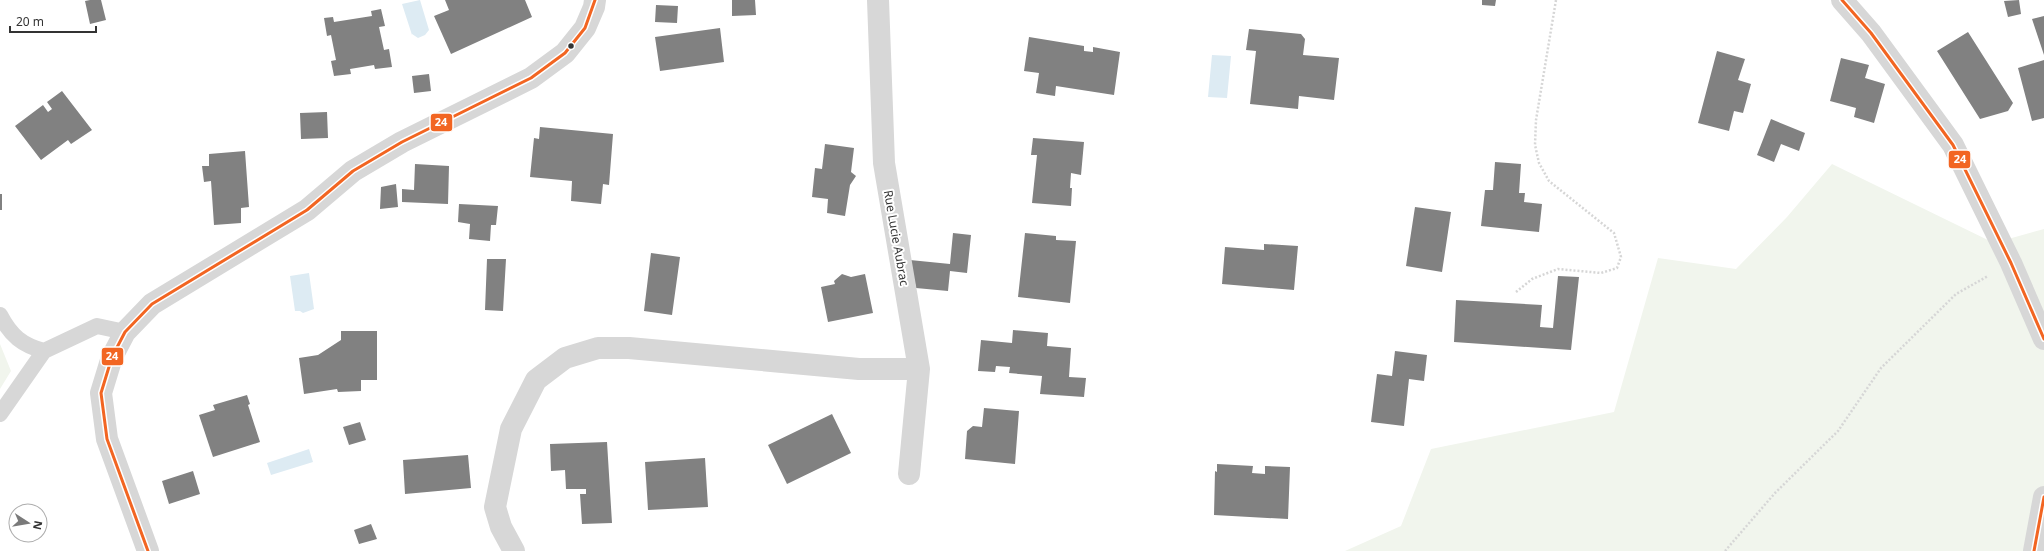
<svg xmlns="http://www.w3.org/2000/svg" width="2044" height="551" font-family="'Noto Sans',sans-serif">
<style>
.green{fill:#f1f5ed}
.water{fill:#ddebf3}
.building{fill:#818181}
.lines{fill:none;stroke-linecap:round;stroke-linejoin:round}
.path{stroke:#d6d6d6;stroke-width:2.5;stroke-dasharray:2 2;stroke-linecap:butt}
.service{stroke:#d7d7d7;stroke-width:16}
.minor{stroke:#d7d7d7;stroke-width:22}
.bus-1-casing{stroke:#fff;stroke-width:6}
.bus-1{stroke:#f26522;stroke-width:3}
.bus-dot{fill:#333;stroke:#fff;stroke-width:1.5}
.labels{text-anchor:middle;stroke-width:4;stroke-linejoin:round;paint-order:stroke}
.street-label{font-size:12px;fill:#333;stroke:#fff}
.line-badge{stroke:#fff;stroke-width:1.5}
.badge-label{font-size:11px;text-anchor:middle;font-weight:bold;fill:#fff}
</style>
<rect width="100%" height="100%" fill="#fff"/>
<path class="green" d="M 1832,164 L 1994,243 L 2044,229 L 2044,551 L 1345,551 L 1401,526 L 1431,449 L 1614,412 L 1658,258 L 1736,269 L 1787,217 Z
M 0,344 L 11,371 L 0,389 Z"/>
<path class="water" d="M 420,0 L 429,30 L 425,35 L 418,38 L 412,34 L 412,35 L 402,4 Z
M 1212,55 L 1231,56 L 1227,98 L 1208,97 Z
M 309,273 L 314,309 L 303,313 L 300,311 L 295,311 L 290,276 Z
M 309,449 L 313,462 L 271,475 L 267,463 Z"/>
<path class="building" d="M 90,0 L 101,0 L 106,20 L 90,24 L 85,1 Z
M 445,0 L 525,0 L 532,17 L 451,54 L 434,16 L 449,10 Z
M 732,0 L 755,0 L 756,15 L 732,16 Z
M 1482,0 L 1496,0 L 1495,6 L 1482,5 Z
M 2019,0 L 2021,14 L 2008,17 L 2004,1 Z
M 656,5 L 678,6 L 677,23 L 655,22 Z
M 381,9 L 385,26 L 379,27 L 384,50 L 389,49 L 392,67 L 375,69 L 374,65 L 350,69 L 351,74 L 334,76 L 331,61 L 336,60 L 331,35 L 327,36 L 324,18 L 333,17 L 334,22 L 372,16 L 371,11 Z
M 2044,16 L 2044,55 L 2032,19 Z
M 720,28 L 724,62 L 660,71 L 655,37 Z
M 1249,29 L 1301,34 L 1305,39 L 1303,55 L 1339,58 L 1334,100 L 1299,96 L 1298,109 L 1250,104 L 1256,51 L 1246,50 Z
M 1968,32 L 2013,103 L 2008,111 L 1980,119 L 1937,51 Z
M 1029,37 L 1084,46 L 1084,51 L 1093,52 L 1093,47 L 1120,52 L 1114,95 L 1056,86 L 1055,96 L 1036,93 L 1039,73 L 1024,71 Z
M 1717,51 L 1745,59 L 1738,80 L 1751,84 L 1743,113 L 1734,111 L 1729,131 L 1698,123 Z
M 1841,58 L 1869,65 L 1865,78 L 1885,84 L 1874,123 L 1854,117 L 1856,108 L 1830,101 Z
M 2044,60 L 2044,118 L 2032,121 L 2018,68 Z
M 429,74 L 431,91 L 414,93 L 412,76 Z
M 62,91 L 92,130 L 71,144 L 68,140 L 41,160 L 15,126 L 43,105 L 48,112 L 52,109 L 47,102 Z
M 327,112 L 328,138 L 301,139 L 300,113 Z
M 1771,119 L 1805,133 L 1799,151 L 1781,144 L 1774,162 L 1757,155 Z
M 540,127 L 613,134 L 609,185 L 603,184 L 601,204 L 571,201 L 572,181 L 530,177 L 534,138 L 539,139 Z
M 1033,138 L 1084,142 L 1081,175 L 1071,173 L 1070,188 L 1072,188 L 1071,206 L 1032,203 L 1037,155 L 1031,155 Z
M 825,144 L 854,148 L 851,172 L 856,176 L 850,185 L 845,216 L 827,213 L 828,199 L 812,197 L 815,168 L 822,169 Z
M 245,151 L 249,207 L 241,208 L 241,223 L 214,225 L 211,181 L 204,182 L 202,166 L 209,166 L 209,154 Z
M 1495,162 L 1521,164 L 1519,193 L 1525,193 L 1524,202 L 1542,204 L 1539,232 L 1481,226 L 1485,190 L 1493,190 Z
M 415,164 L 449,166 L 448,204 L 402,202 L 402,189 L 414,190 Z
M 396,184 L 398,207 L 380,209 L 381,187 Z
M 0,194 L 2,194 L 2,210 L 0,210 Z
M 459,204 L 498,206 L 496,225 L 491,225 L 490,241 L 469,239 L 470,224 L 458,222 Z
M 1415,207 L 1451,212 L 1442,272 L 1406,266 Z
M 953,233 L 971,235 L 967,273 L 950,271 L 948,291 L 916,288 L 910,260 L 950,264 Z
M 1025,233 L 1056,236 L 1056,240 L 1076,241 L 1070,303 L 1018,297 Z
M 1264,244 L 1298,246 L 1294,290 L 1222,284 L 1225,247 L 1264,250 Z
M 651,253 L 680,257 L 672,315 L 644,311 Z
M 487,259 L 506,259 L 503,311 L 485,310 Z
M 842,274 L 851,277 L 865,274 L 873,313 L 828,322 L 821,287 L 835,284 L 834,281 Z
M 1558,276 L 1579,277 L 1571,350 L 1454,342 L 1456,300 L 1542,305 L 1540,327 L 1553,328 Z
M 1013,330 L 1048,333 L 1047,346 L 1071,348 L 1069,377 L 1086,378 L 1084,397 L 1040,394 L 1042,376 L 1009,373 L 1010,367 L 996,366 L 995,372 L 978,371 L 981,340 L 1012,343 Z
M 341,331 L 377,331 L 377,380 L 361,380 L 361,391 L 338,392 L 337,389 L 304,394 L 299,358 L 318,355 L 341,340 Z
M 1395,351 L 1427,355 L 1424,381 L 1409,379 L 1404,426 L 1371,422 L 1377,374 L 1392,376 Z
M 247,395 L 250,404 L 248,405 L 260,442 L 213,457 L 199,415 L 215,410 L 213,405 Z
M 984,408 L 1019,411 L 1015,464 L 965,459 L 967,431 L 973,426 L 982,427 Z
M 832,414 L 851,453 L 787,484 L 768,445 Z
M 360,422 L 366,440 L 349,445 L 343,427 Z
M 607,442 L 612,523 L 582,524 L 580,494 L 586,494 L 586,489 L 566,489 L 565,470 L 551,471 L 550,444 Z
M 468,455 L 471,488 L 405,494 L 403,460 Z
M 705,458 L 708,507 L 648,510 L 645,462 Z
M 1217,464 L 1253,466 L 1252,473 L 1265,474 L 1265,466 L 1290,467 L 1288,519 L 1214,515 L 1215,471 L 1217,472 Z
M 193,471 L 200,494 L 169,504 L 162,481 Z
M 371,524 L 377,539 L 359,544 L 354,530 Z"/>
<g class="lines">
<path class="path" d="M 1516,292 L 1532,279 L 1558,269 L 1601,273 L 1617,268 L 1621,257 L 1614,233 L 1549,181 L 1539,163 L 1535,145 L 1536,120 L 1556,0
M 1725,551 L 1775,493 L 1838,431 L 1881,368 L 1956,294 L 1988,276"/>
<path class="service" d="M 0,315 C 11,336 22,345 44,351
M 0,414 L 44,351 L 97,326 L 125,332"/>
<path class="minor" d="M 878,0 L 884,163 L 919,369 L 909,474
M 1842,0 L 1871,33 L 1953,145 L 2011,263 L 2044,339
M 148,551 L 107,439 L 101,393 L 112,357 L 125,332 L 152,304 L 307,210 L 353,171 L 402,142 L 531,78 L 565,53 L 585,28 L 594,7 L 595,0
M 514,551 L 501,527 L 495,507 L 511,429 L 536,380 L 565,358 L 598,348 L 629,348 L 859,369 L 919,369
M 2034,551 L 2044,497"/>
<g class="bus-1-casing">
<path id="bus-1" d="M 1842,0 L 1871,33 L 1953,145 L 2011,263 L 2044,339
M 148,551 L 107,439 L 101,393 L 112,357 L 125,332 L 152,304 L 307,210 L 353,171 L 402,142 L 531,78 L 565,53 L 585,28 L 595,0
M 2034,551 L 2044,497"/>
</g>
<use href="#bus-1" class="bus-1"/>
</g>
<circle class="bus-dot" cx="571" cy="46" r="3.5"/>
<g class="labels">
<g class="street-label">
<text transform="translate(896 238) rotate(80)" y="4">Rue Lucie Aubrac</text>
</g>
</g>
<g class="line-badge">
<rect x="430" y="113" width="23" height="19" rx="4" fill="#f26522"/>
<rect x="1948" y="150" width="23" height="19" rx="4" fill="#f26522"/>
<rect x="101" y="347" width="23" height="19" rx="4" fill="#f26522"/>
</g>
<g class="badge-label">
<text x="441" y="126">24</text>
<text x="1960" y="163">24</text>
<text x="112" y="360">24</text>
</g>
<g transform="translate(28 523) rotate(102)"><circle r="19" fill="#ffffff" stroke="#adadad"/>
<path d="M0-3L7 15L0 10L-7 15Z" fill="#7a7a7a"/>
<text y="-6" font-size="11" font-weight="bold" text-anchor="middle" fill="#333333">N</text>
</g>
<path d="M10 26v6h86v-6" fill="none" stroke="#333333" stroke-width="2"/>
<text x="16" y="26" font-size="12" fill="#333333" stroke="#ffffff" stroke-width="3" paint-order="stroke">20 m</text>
</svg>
